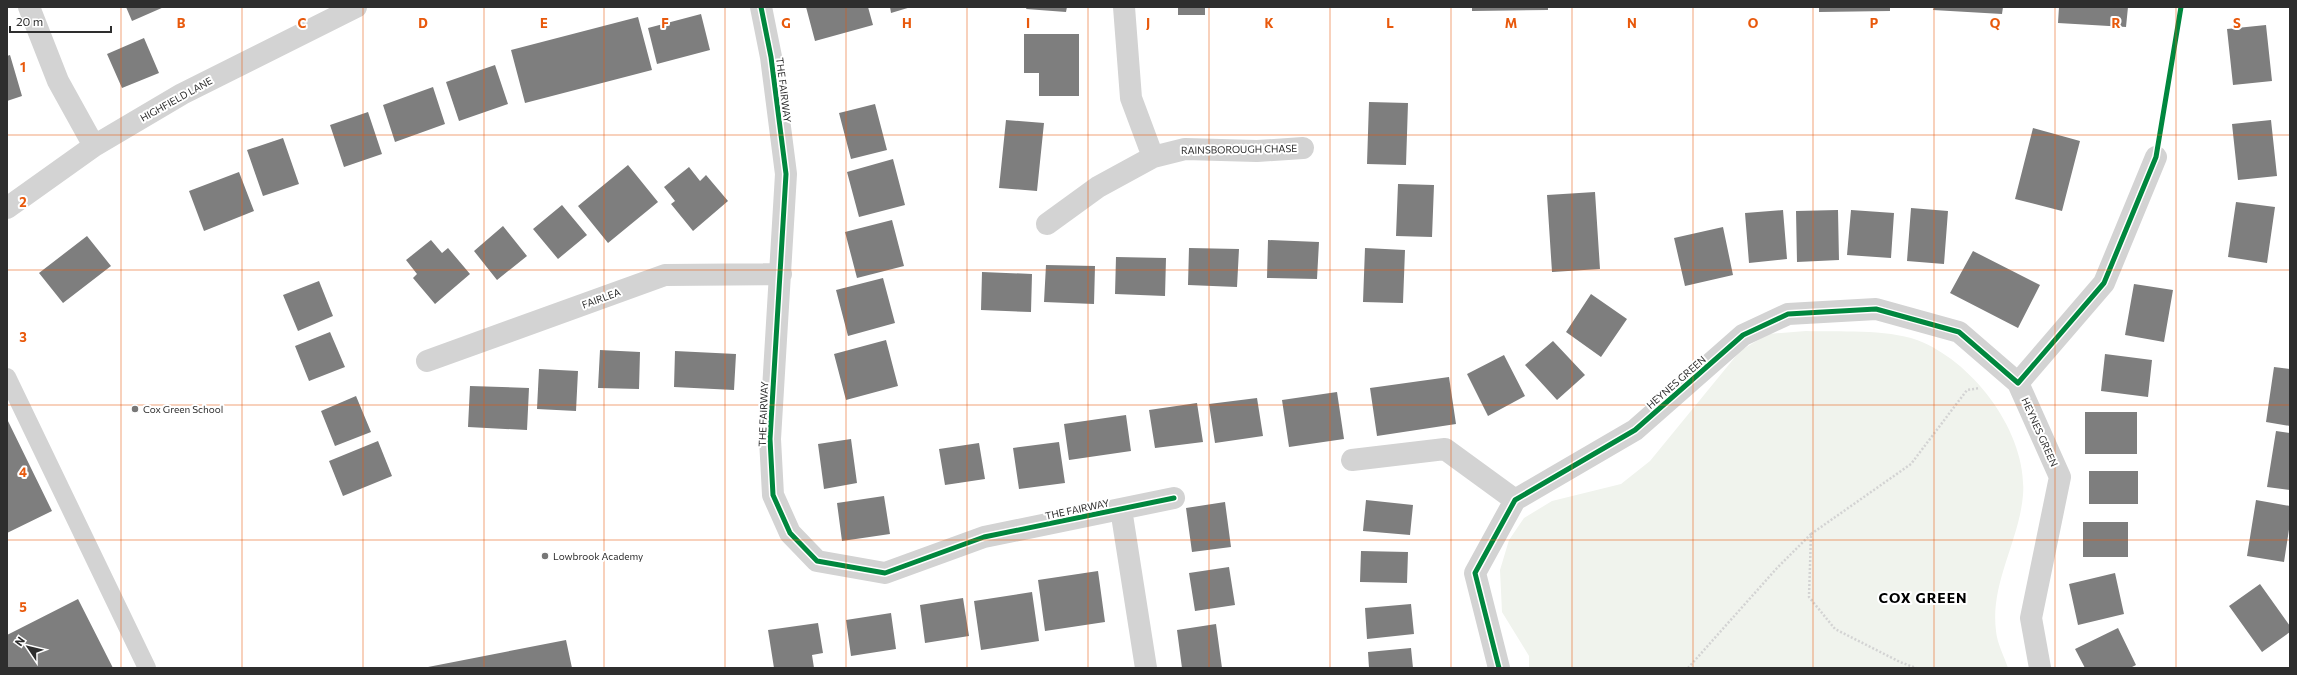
<svg xmlns="http://www.w3.org/2000/svg" width="2297" height="675" font-family="Commissioner,sans-serif">
<style>
.green{fill:#f0f3ed}
.building{fill:#7e7e7e}
.lines{fill:none;stroke-linecap:round;stroke-linejoin:round}
.path{stroke:#d3d3d3;stroke-width:2.5;stroke-dasharray:2 2;stroke-linecap:butt}
.service{stroke:#d3d3d3;stroke-width:18}
.minor{stroke:#d3d3d3;stroke-width:22}
.cycleway-casing{stroke:#fff;stroke-width:8}
.cycleway{stroke:#00873e;stroke-width:5}
.grid{fill:none;stroke:#e8590c;stroke-width:1;stroke-opacity:0.55}
.poi-dot{fill:#777;stroke:#fff;stroke-width:1.5}
.labels{text-anchor:middle;stroke-width:4;stroke-linejoin:round;paint-order:stroke}
.street-label{font-size:10px;fill:#2e2e2e;stroke:#fff}
.poi-label{font-size:10px;fill:#2e2e2e;stroke:#fff;text-anchor:start}
.district-label{font-size:14px;font-weight:bold;letter-spacing:1px;fill:#000;stroke:#fff}
.grid-label{font-size:13px;text-anchor:middle;font-weight:bold;fill:#e8590c;stroke:#fff;stroke-width:4;stroke-linejoin:round;paint-order:stroke}
</style>
<rect width="100%" height="100%" fill="#fff"/>
<path class="green" d="M 1806,331 C 1838,332 1886,329 1917,340 C 1973,361 2028,433 2023,495 C 2019,542 1990,583 1996,631 C 1997,643 2004,656 2008,668 L 1529,668 L 1529,656 L 1502,612 L 1500,570 L 1509,540 L 1524,518 L 1552,501 L 1621,484 L 1650,461 L 1740,351 L 1768,334 Z"/>
<path class="building" d="M 126,7 L 164,7 L 132,21 Z
M 806,7 L 868,7 L 873,25 L 815,41 Z
M 890,7 L 911,7 L 891,13 Z
M 1027,7 L 1067,7 L 1066,12 L 1026,9 Z
M 1178,7 L 1205,7 L 1205,15 L 1178,15 Z
M 1472,7 L 1548,7 L 1548,10 L 1472,11 Z
M 1819,7 L 1890,7 L 1890,11 L 1819,12 Z
M 1934,7 L 2003,7 L 2002,14 L 1933,10 Z
M 2059,7 L 2128,7 L 2126,27 L 2058,23 Z
M 701,14 L 710,50 L 657,64 L 648,28 Z
M 638,17 L 652,70 L 525,103 L 511,50 Z
M 2266,25 L 2272,81 L 2233,85 L 2227,29 Z
M 1024,34 L 1079,34 L 1079,96 L 1039,96 L 1039,73 L 1024,73 Z
M 144,38 L 159,73 L 122,88 L 107,54 Z
M 10,55 L 22,96 L 7,101 L 7,56 Z
M 495,65 L 508,104 L 459,121 L 446,82 Z
M 433,87 L 445,124 L 395,142 L 383,105 Z
M 1369,102 L 1408,103 L 1406,165 L 1367,164 Z
M 875,104 L 887,150 L 851,159 L 839,113 Z
M 368,112 L 382,154 L 344,167 L 330,125 Z
M 1006,120 L 1044,123 L 1037,191 L 999,188 Z
M 2271,120 L 2277,176 L 2238,180 L 2232,124 Z
M 2033,128 L 2080,141 L 2062,211 L 2015,199 Z
M 283,138 L 299,184 L 263,196 L 247,150 Z
M 893,159 L 905,205 L 859,217 L 847,172 Z
M 628,165 L 658,202 L 608,243 L 578,206 Z
M 689,167 L 700,181 L 706,175 L 728,201 L 693,231 L 671,204 L 675,201 L 664,187 Z
M 239,172 L 254,211 L 204,231 L 189,191 Z
M 1398,184 L 1434,185 L 1432,237 L 1396,236 Z
M 1595,192 L 1600,269 L 1552,272 L 1547,195 Z
M 2236,202 L 2275,207 L 2267,263 L 2228,257 Z
M 562,205 L 587,235 L 558,259 L 533,229 Z
M 1911,208 L 1948,211 L 1944,264 L 1907,261 Z
M 1783,210 L 1787,259 L 1749,263 L 1745,213 Z
M 1838,210 L 1839,260 L 1797,262 L 1796,211 Z
M 1851,210 L 1894,213 L 1891,258 L 1847,255 Z
M 892,220 L 904,266 L 857,278 L 845,232 Z
M 503,226 L 527,256 L 497,280 L 474,251 Z
M 1723,227 L 1733,275 L 1685,286 L 1674,238 Z
M 87,236 L 111,266 L 63,303 L 39,273 Z
M 431,240 L 442,253 L 448,248 L 470,274 L 435,304 L 413,278 L 417,274 L 406,260 Z
M 1268,240 L 1319,242 L 1317,279 L 1267,278 Z
M 1189,248 L 1239,249 L 1237,287 L 1188,285 Z
M 1365,248 L 1405,250 L 1403,303 L 1363,302 Z
M 1973,251 L 2040,285 L 2018,328 L 1950,293 Z
M 1116,257 L 1166,258 L 1165,296 L 1115,294 Z
M 1046,265 L 1095,266 L 1094,304 L 1044,302 Z
M 982,272 L 1032,274 L 1031,312 L 981,310 Z
M 883,278 L 895,323 L 848,336 L 836,290 Z
M 319,281 L 333,316 L 298,331 L 283,295 Z
M 2134,284 L 2173,290 L 2164,342 L 2125,335 Z
M 1591,294 L 1627,319 L 1601,357 L 1566,332 Z
M 330,332 L 345,367 L 309,381 L 295,346 Z
M 886,340 L 898,386 L 846,400 L 834,354 Z
M 1553,341 L 1585,375 L 1557,400 L 1525,365 Z
M 600,350 L 640,352 L 639,389 L 598,388 Z
M 675,351 L 736,354 L 734,390 L 674,387 Z
M 2105,354 L 2152,360 L 2148,397 L 2101,391 Z
M 1504,355 L 1525,396 L 1488,416 L 1467,374 Z
M 2274,367 L 2290,369 L 2290,426 L 2266,422 Z
M 539,369 L 578,371 L 576,411 L 537,409 Z
M 1449,377 L 1456,424 L 1377,436 L 1370,388 Z
M 470,386 L 529,388 L 527,430 L 468,427 Z
M 1337,392 L 1344,439 L 1289,447 L 1282,400 Z
M 356,396 L 371,432 L 335,446 L 321,411 Z
M 1257,398 L 1263,436 L 1215,443 L 1209,404 Z
M 1197,403 L 1203,442 L 1155,448 L 1149,410 Z
M 2085,412 L 2137,412 L 2137,454 L 2085,454 Z
M 1126,415 L 1131,451 L 1069,460 L 1064,424 Z
M 7,419 L 52,511 L 7,533 Z
M 2276,431 L 2290,433 L 2290,490 L 2267,487 Z
M 851,439 L 857,483 L 824,489 L 818,444 Z
M 378,441 L 392,476 L 343,496 L 329,461 Z
M 1059,442 L 1065,483 L 1019,489 L 1013,448 Z
M 979,443 L 985,479 L 945,485 L 939,449 Z
M 2089,471 L 2138,471 L 2138,504 L 2089,504 Z
M 884,496 L 890,534 L 842,541 L 837,503 Z
M 1366,500 L 1413,505 L 1410,535 L 1363,531 Z
M 2256,500 L 2290,506 L 2290,523 L 2284,562 L 2247,556 Z
M 1225,502 L 1231,547 L 1192,552 L 1186,508 Z
M 2083,522 L 2128,522 L 2128,557 L 2083,557 Z
M 1361,551 L 1408,552 L 1407,583 L 1360,582 Z
M 1229,567 L 1235,605 L 1195,611 L 1189,573 Z
M 1098,571 L 1105,622 L 1045,631 L 1038,580 Z
M 2115,573 L 2124,614 L 2078,625 L 2069,584 Z
M 2260,584 L 2290,626 L 2290,632 L 2262,652 L 2229,606 Z
M 1032,592 L 1039,641 L 981,650 L 974,601 Z
M 963,598 L 969,636 L 925,643 L 920,605 Z
M 78,599 L 113,668 L 7,668 L 7,635 Z
M 1411,604 L 1414,634 L 1367,639 L 1365,608 Z
M 891,613 L 896,649 L 851,656 L 846,620 Z
M 818,623 L 823,653 L 812,655 L 814,668 L 774,668 L 768,630 Z
M 1216,624 L 1222,668 L 1182,668 L 1177,630 Z
M 2118,628 L 2136,665 L 2130,668 L 2085,668 L 2075,649 Z
M 566,640 L 572,668 L 428,668 L 428,667 Z
M 1411,648 L 1413,668 L 1369,668 L 1368,652 Z"/>
<g class="lines">
<path class="path" d="M 1811,534 L 1911,464 L 1967,390 L 1980,388
M 1688,668 L 1777,568 L 1811,534 L 1809,597 L 1835,629 L 1900,662 L 1916,668"/>
<path class="service" d="M 7,377 L 147,668"/>
<path class="minor" d="M 29,7 L 58,81 L 94,146
M 761,7 L 771,57 L 786,174 L 770,439 L 773,495 L 790,533 L 817,561 L 885,573 L 984,537 L 1174,498
M 1124,7 L 1131,98 L 1153,157
M 7,208 L 94,146 L 182,94 L 356,7
M 1047,224 L 1098,187 L 1153,157 L 1185,149 L 1257,151 L 1303,148
M 427,361 L 665,275 L 781,274
M 2018,383 L 2104,283 L 2156,157
M 1352,460 L 1445,449 L 1515,500
M 1121,509 L 1146,668
M 1499,668 L 1475,573 L 1515,500 L 1635,430 L 1743,335 L 1788,314 L 1876,309 L 1959,332 L 2018,383 L 2060,477 L 2031,618 L 2040,668"/>
<g class="cycleway-casing">
<path id="cycleway" d="M 761,7 L 771,57 L 786,174 L 770,439 L 773,495 L 790,533 L 817,561 L 885,573 L 984,537 L 1174,498
M 1499,668 L 1475,573 L 1515,500 L 1635,430 L 1743,335 L 1788,314 L 1876,309 L 1959,332 L 2018,383 L 2104,283 L 2156,157 L 2181,7"/>
</g>
<use href="#cycleway" class="cycleway"/>
</g>
<path class="grid" d="M 121,7 L 121,668M 242,7 L 242,668M 363,7 L 363,668M 484,7 L 484,668M 604,7 L 604,668M 725,7 L 725,668M 846,7 L 846,668M 967,7 L 967,668M 1088,7 L 1088,668M 1209,7 L 1209,668M 1330,7 L 1330,668M 1451,7 L 1451,668M 1572,7 L 1572,668M 1693,7 L 1693,668M 1813,7 L 1813,668M 1934,7 L 1934,668M 2055,7 L 2055,668M 2176,7 L 2176,668M 7,135 L 2290,135M 7,270 L 2290,270M 7,405 L 2290,405M 7,540 L 2290,540"/>
<g class="poi-dot">
<circle cx="135" cy="409" r="4"/>
<circle cx="545" cy="556" r="4"/>
</g>
<g class="labels">
<g class="street-label">
<text transform="translate(784 90) rotate(83)" y="4">THE FAIRWAY</text>
<text transform="translate(176 99) rotate(-29)" y="4">HIGHFIELD LANE</text>
<text transform="translate(1239 149) rotate(-1)" y="4">RAINSBOROUGH CHASE</text>
<text transform="translate(601 298) rotate(-20)" y="4">FAIRLEA</text>
<text transform="translate(1676 382) rotate(-41)" y="4">HEYNES GREEN</text>
<text transform="translate(763 414) rotate(-88)" y="4">THE FAIRWAY</text>
<text transform="translate(2040 432) rotate(66)" y="4">HEYNES GREEN</text>
<text transform="translate(1077 509) rotate(-12)" y="4">THE FAIRWAY</text>
</g>
<g class="poi-label">
<text x="143" y="413">Cox Green School</text>
<text x="553" y="560">Lowbrook Academy</text>
</g>
<g class="district-label">
<text x="1923" y="603">COX GREEN</text>
</g>
</g>
<g class="grid-label">
<text x="181" y="28">B</text>
<text x="302" y="28">C</text>
<text x="423" y="28">D</text>
<text x="544" y="28">E</text>
<text x="665" y="28">F</text>
<text x="786" y="28">G</text>
<text x="907" y="28">H</text>
<text x="1028" y="28">I</text>
<text x="1148" y="28">J</text>
<text x="1269" y="28">K</text>
<text x="1390" y="28">L</text>
<text x="1511" y="28">M</text>
<text x="1632" y="28">N</text>
<text x="1753" y="28">O</text>
<text x="1874" y="28">P</text>
<text x="1995" y="28">Q</text>
<text x="2116" y="28">R</text>
<text x="2237" y="28">S</text>
<text x="23" y="72">1</text>
<text x="23" y="207">2</text>
<text x="23" y="342">3</text>
<text x="23" y="477">4</text>
<text x="23" y="612">5</text>
</g>
<rect width="2297" height="675" fill="none" stroke="#2e2e2e" stroke-width="16"/>
<g transform="translate(28 647) rotate(305)" stroke="#ffffff" stroke-width="3" paint-order="stroke">
<path d="M0-3L7 15L0 10L-7 15Z" fill="#2e2e2e"/>
<text y="-6" font-size="11" font-weight="bold" text-anchor="middle" fill="#2e2e2e">N</text>
</g>
<path d="M10 26v6h101v-6" fill="none" stroke="#2e2e2e" stroke-width="2"/>
<text x="16" y="26" font-size="12" fill="#2e2e2e" stroke="#ffffff" stroke-width="3" paint-order="stroke">20 m</text>
</svg>
